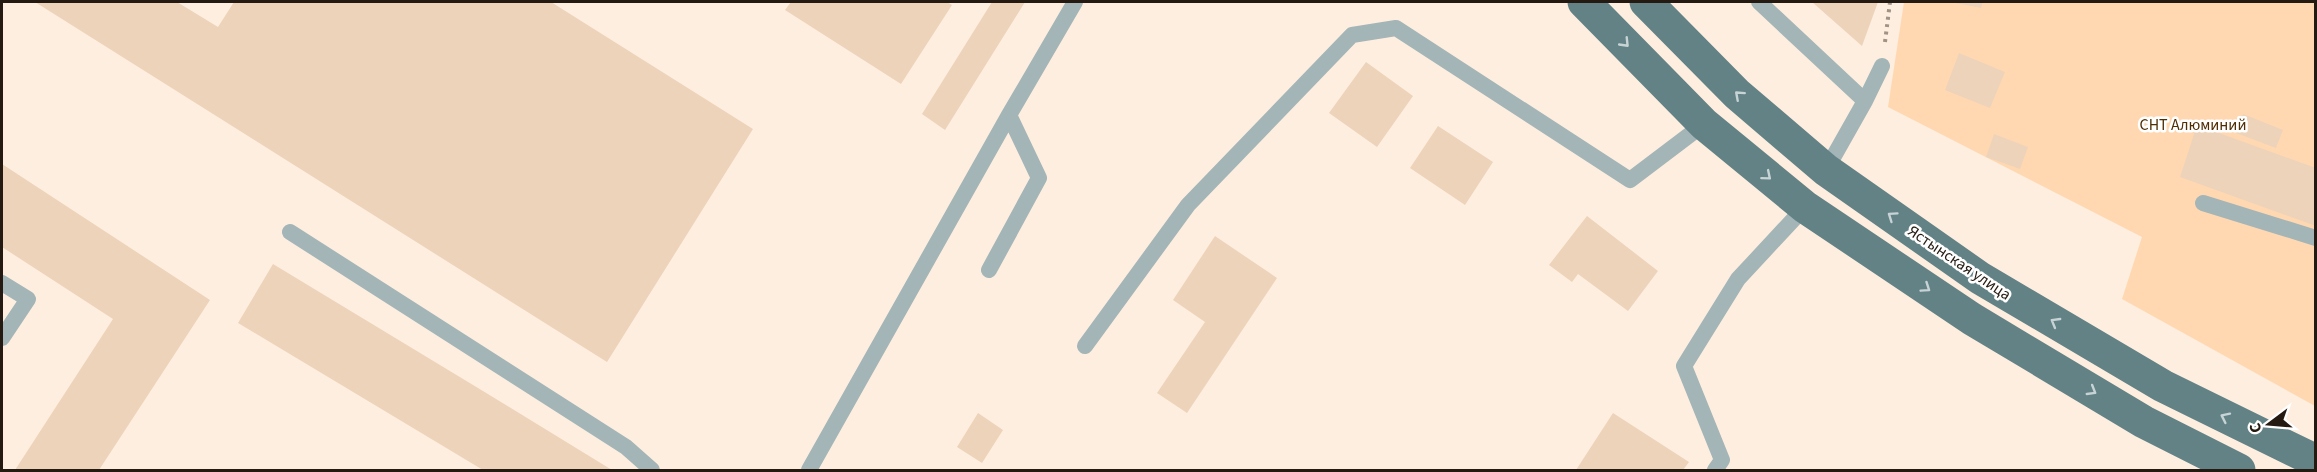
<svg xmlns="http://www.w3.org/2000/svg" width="2317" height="472" font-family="'Source Sans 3',sans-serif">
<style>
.green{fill:#ffd8b1}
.building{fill:#edd3ba}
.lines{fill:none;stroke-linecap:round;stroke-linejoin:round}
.path{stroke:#a09286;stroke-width:4;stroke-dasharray:3 4.5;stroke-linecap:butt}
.lane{stroke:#a3b5b7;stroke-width:16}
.primary{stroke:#628286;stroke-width:33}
.oneway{stroke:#c8d3d5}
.labels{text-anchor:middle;stroke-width:5;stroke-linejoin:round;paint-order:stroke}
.park-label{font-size:16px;fill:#4f2e03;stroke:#fff}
.street-label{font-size:16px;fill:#241a11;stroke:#fff}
</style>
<rect width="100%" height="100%" fill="#feeedf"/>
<path class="green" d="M 1904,2 L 2315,2 L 2315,406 L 2122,299 L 2142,237 L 1888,107 Z"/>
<path class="building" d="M 35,2 L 177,2 L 218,27 L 234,2 L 551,2 L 753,129 L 607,362 Z
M 791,2 L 947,2 L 952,5 L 901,84 L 785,10 Z
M 992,2 L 1025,2 L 945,130 L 922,114 Z
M 1812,2 L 1878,2 L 1862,46 Z
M 1950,2 L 1983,2 L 1981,8 Z
M 1959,53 L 2005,72 L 1990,108 L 1945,90 Z
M 1366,62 L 1413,96 L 1377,147 L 1329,113 Z
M 2243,114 L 2283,130 L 2276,148 L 2236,133 Z
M 2197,125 L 2316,168 L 2316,226 L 2180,177 Z
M 1438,126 L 1493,162 L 1465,205 L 1410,168 Z
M 1994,134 L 2028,147 L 2020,169 L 1986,157 Z
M 2,164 L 210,300 L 99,470 L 15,470 L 113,319 L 2,247 Z
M 1587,216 L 1658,271 L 1628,311 L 1578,274 L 1572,282 L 1549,265 Z
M 1215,236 L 1277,278 L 1187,413 L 1157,393 L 1205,322 L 1173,300 Z
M 273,264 L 478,388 L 612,470 L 483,470 L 238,323 Z
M 978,413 L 1003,430 L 982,463 L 957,447 Z
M 1613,413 L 1689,462 L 1683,470 L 1576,470 Z"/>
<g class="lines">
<path class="path" d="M 1885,42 L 1890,2"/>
<path class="lane" d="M 1759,2 L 1865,101
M 1826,170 L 1865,101 L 1882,66
M 2203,203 L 2316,238
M 290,232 L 626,447 L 652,470
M 989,270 L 1039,178 L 1009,115
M 2,283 L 28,299 L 2,338
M 1085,346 L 1188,205 L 1352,35 L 1396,28 L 1630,180 L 1704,124
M 809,470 L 1009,115 L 1075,2
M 1715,470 L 1722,460 L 1684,366 L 1738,279 L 1805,207"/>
<path class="primary" d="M 1584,2 L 1704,124 L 1805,207 L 1972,319 L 2144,422 L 2239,470
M 1646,2 L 1737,94 L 1826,170 L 1980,278 L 2163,386 L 2316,461"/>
</g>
<defs><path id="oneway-chevron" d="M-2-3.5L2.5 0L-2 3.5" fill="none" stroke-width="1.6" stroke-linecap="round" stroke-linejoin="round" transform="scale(1.5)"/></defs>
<g class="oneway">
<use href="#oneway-chevron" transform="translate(1625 43) rotate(46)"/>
<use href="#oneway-chevron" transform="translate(1739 95) rotate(-138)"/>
<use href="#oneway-chevron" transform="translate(1767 176) rotate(40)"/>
<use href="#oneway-chevron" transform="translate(1892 216) rotate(-145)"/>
<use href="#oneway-chevron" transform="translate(1926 288) rotate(34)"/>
<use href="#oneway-chevron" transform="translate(2055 322) rotate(-150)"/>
<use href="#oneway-chevron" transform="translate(2092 391) rotate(31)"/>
<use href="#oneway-chevron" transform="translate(2225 417) rotate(-154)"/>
</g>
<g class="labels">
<g class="park-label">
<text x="2193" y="130">СНТ Алюминий</text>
</g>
<g class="street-label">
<text transform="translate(1960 262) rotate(34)" y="6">Ястынская улица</text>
</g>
</g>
<rect width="2317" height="472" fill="none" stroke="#241a11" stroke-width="6"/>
<g transform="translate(2269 424) rotate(254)" stroke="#ffffff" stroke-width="4.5" paint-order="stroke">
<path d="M0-4.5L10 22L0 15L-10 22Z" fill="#241a11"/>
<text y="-9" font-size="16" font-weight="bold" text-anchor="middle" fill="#241a11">С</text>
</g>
</svg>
